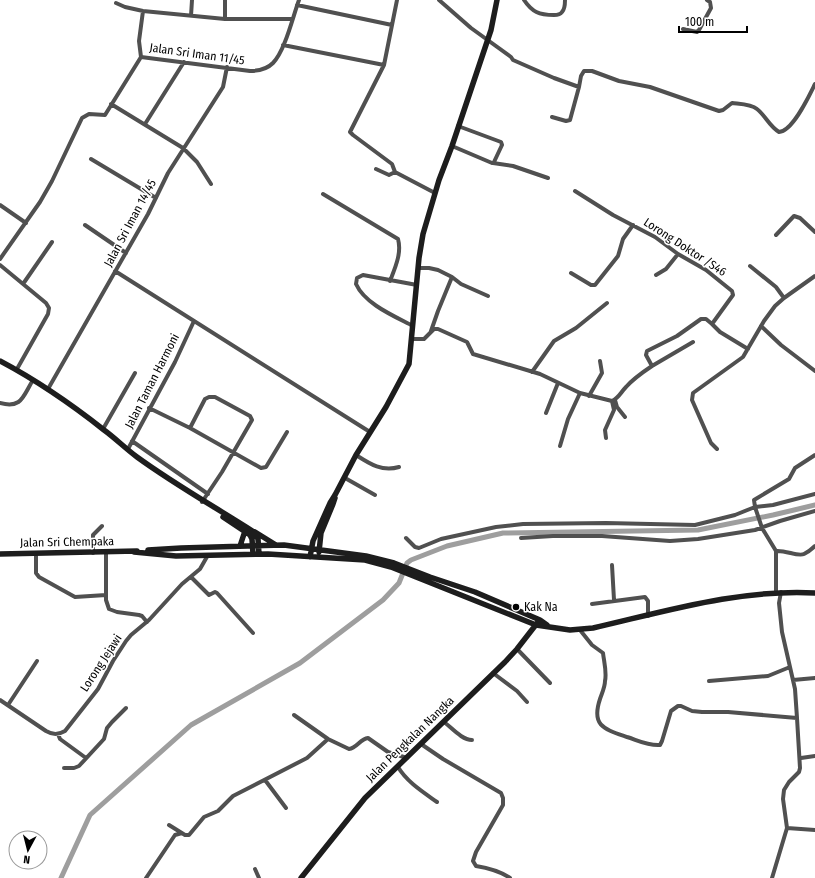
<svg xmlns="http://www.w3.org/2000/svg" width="815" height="878" font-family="'Fira Sans Condensed',sans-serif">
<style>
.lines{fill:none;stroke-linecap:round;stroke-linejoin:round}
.canal{stroke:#9e9e9e;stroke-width:5}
.street{stroke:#505050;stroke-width:4}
.secondary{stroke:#1d1d1d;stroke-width:5.5}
.poi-dot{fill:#000;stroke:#fff;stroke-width:1.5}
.labels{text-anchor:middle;stroke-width:3;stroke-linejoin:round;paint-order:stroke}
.street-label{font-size:12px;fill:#000;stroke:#fff}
.poi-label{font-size:12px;fill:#000;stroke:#fff;text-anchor:start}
</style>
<rect width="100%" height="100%" fill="#fff"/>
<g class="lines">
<path class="canal" d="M 61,878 L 90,815 L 191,725 L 300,663 L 383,600 L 399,583 L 407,563 L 411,560 L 447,546 L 503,533 L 698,530 L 773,515 L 815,505"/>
<path class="street" d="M 397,0 L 384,65 L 350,132 L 353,135 L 392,164 L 395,172 L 435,193
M 439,0 L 471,28 L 511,57 L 513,60 L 554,78 L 579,87 L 581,76 L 584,71 L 592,71 L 619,81 L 650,87 L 719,111 L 723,110 L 732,103 C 739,104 751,104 757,109 C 765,115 769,126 779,132 C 793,131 809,96 815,84
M 524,0 C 532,12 539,15 554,15 C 557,15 560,15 562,12 C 565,9 565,4 565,0
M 116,3 L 125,7 L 143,11 L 225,19 L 292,19
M 297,5 L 392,25
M 191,16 L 192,0
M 225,19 L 225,0
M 683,29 L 697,32 L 699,30 L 711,8 L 710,2 L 707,0
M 283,45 L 384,65
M 141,57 L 250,71 C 259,71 267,69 273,63 C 285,51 293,16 299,0
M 111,104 L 183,148 L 197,162 L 211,184
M 552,117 L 566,121 L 570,120 L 579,87
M 145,124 L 184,62
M 452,146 L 492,163 L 494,162 L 502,145 L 501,142 L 458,126
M 91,159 L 156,198
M 493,163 L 513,166 L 548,178
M 376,169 L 389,175 L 395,172
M 575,191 L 613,215 L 655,237 L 678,254 L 706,270 L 732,291 L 733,295 L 712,324 L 720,332 L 748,349
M 323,194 L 398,239 C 402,253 395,268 390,281
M 0,205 L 26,223
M 85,225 L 126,253
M 776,235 L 794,216 L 800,218 L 815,232
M 0,259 L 40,202 L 52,181 L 82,118 L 89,114 L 105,115 L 141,57 L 139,41 L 143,11
M 0,265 L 46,303 L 49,308 L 48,314 L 17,369
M 750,266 L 776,287 L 784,298
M 418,268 L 429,268 L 438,270 L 452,277 L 461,284 L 488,296
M 115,271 L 370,432
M 571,273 L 591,285 L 595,285 L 618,256 L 623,239 L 633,225
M 656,275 L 666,269 L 678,254
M 23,284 L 52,242
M 413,326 C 394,316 365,304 356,284 L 357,278 L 363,275 L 417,285
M 761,326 L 781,345 L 815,371
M 431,331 L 438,311 L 452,277
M 412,339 L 424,339 L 434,329 L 438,329 L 467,342 L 473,354 L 540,374 L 580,393 L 612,401 C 619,398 621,392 626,387 C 633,379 643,372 652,366 L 646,355 L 647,351 L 677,336 L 701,319 L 706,319 L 712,324
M 652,366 L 693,342
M 532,372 L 554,341 L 576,328 L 607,303
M 48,389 L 148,214 L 168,173 L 223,87 L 227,67
M 589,396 L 602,373 L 600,361
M 615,400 L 617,407 L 625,417
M 0,403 C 22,409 23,396 33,380
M 149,408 L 190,428 L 261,468 L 266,467 L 287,432
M 546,413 L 558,383
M 190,428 L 205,399 L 209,397 L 215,397 L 250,416 L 252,420 L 222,472 L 202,502
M 103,429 L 135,373
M 606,438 L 605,430 L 614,410 L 612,401
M 132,441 L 208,494
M 560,446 L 568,419 L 580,393
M 128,449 L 175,362 L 194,321
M 717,449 L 711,443 L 692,400 L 693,393 L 743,357 L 764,321 L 775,306 L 784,298 L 815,276
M 356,455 C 370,464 382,472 399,467
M 345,478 L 375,495
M 406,538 L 415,547 L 419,548 L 441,539 L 496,527 L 523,524 L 606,523 L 695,525 L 735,515 L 755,507 L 773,505 L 815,494
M 521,538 L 553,536 L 602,536 L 670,541 L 698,539 L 755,530 L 780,521 L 815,511
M 776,551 C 786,550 798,557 804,554 C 808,552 812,549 815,546
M 106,552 L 106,600 L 109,609 L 117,612 L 139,615 L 142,616 L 147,622
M 93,553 L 93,535 L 102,526
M 36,554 L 36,573 L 39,577 L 75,597 L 106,595
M 612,565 L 614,600
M 191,577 L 209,595 L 215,592 L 217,593 L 253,633
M 776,592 L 776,551 L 762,528 L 755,507 L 754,500 L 789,479 L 795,468 L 815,455
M 592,604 L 645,597 L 648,601 L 648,616
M 580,630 L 592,645 L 603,653 C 604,662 607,672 605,681 C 605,687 602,693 600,699 C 591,726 604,729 627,737 C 637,740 648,746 660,745 L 662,741 L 671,711 L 678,706 L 681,706 L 692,711 L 702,712 L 728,712 L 797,718 L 795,689 L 782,632 L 779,603 L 781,592
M 517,649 L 550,683
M 493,673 L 517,691 L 527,702
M 793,680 L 815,678
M 709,681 L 768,676 L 790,667
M 0,700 L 46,731 C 53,735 58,735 65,731 L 98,689 L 113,661 L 126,641 L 131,635 L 149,620 L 182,584 L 200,569 L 208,555
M 8,705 L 37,661
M 294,715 L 328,739
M 444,722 C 452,728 462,740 472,740
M 58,734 L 60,739 L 86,758
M 421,744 L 443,759 L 501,793 L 503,798 L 503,805 L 476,852 L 473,861 L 476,866 C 488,868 500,871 510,878
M 801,758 L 815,756
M 398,767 C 407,782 423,792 437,802
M 64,768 L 74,768 L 79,766 L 104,739 L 107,728 L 112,722 L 126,708
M 265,780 L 286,808
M 169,825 L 185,835 L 189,835 L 204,817 L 218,811 L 233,796 L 307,758 L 328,739 L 349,749 C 357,748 360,739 368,738 L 388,752 L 407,758
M 787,828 L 815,830
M 255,869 L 259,878
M 146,878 L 175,835 L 182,833
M 772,878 L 787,828 L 783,799 L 784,790 L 789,782 L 799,772 L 800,768 L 797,718"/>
<path class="secondary" d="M 0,361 C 36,380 71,404 104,430 C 115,438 125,448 137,457 C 174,484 215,507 254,532 L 258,539 L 259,554
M 223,517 L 250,535 L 252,539 L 253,554
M 255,532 L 276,545
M 240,546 L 245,531
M 148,550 L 181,548 L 284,545 L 366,556 L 394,563 L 430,577 L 475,592 L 540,620 L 547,625
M 134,552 L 176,556 L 268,554 L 365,560 L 391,567 L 536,625 L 570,630 L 593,628 C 667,611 738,589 815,593
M 319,552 L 321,533 L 333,504 L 335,498
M 0,554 L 137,551
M 310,557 L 313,541 L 330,503 L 335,495 L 356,455 L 386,407 L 409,364 L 419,258 L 423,234 L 439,180 L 452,146 L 491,30 L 497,0
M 301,878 L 365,798 L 505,662 L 517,649 L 538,622"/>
</g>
<circle class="poi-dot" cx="516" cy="607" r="4"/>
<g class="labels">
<g class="street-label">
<text transform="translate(197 54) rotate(8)" y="4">Jalan Sri Iman 11/45</text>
<text transform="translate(130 223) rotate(-62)" y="4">Jalan Sri Iman 14/45</text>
<text transform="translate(685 247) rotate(33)" y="4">Lorong Doktor /S46</text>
<text transform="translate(152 381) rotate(-63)" y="4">Jalan Taman Harmoni</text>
<text transform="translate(67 542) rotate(-1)" y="4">Jalan Sri Chempaka</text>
<text transform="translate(101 663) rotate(-57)" y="4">Lorong Jejawi</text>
<text transform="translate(410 739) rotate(-44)" y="4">Jalan Pengkalan Nangka</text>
</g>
<g class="poi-label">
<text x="524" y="611">Kak Na</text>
</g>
</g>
<g transform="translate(28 850) rotate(187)"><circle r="19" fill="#ffffff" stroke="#999999"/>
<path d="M0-3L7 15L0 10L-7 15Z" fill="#000000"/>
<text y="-6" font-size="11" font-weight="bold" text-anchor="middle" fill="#000000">N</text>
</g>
<path d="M679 26v6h68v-6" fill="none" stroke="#000000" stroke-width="2"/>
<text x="685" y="26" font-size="12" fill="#000000" stroke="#ffffff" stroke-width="3" paint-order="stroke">100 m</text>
</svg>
